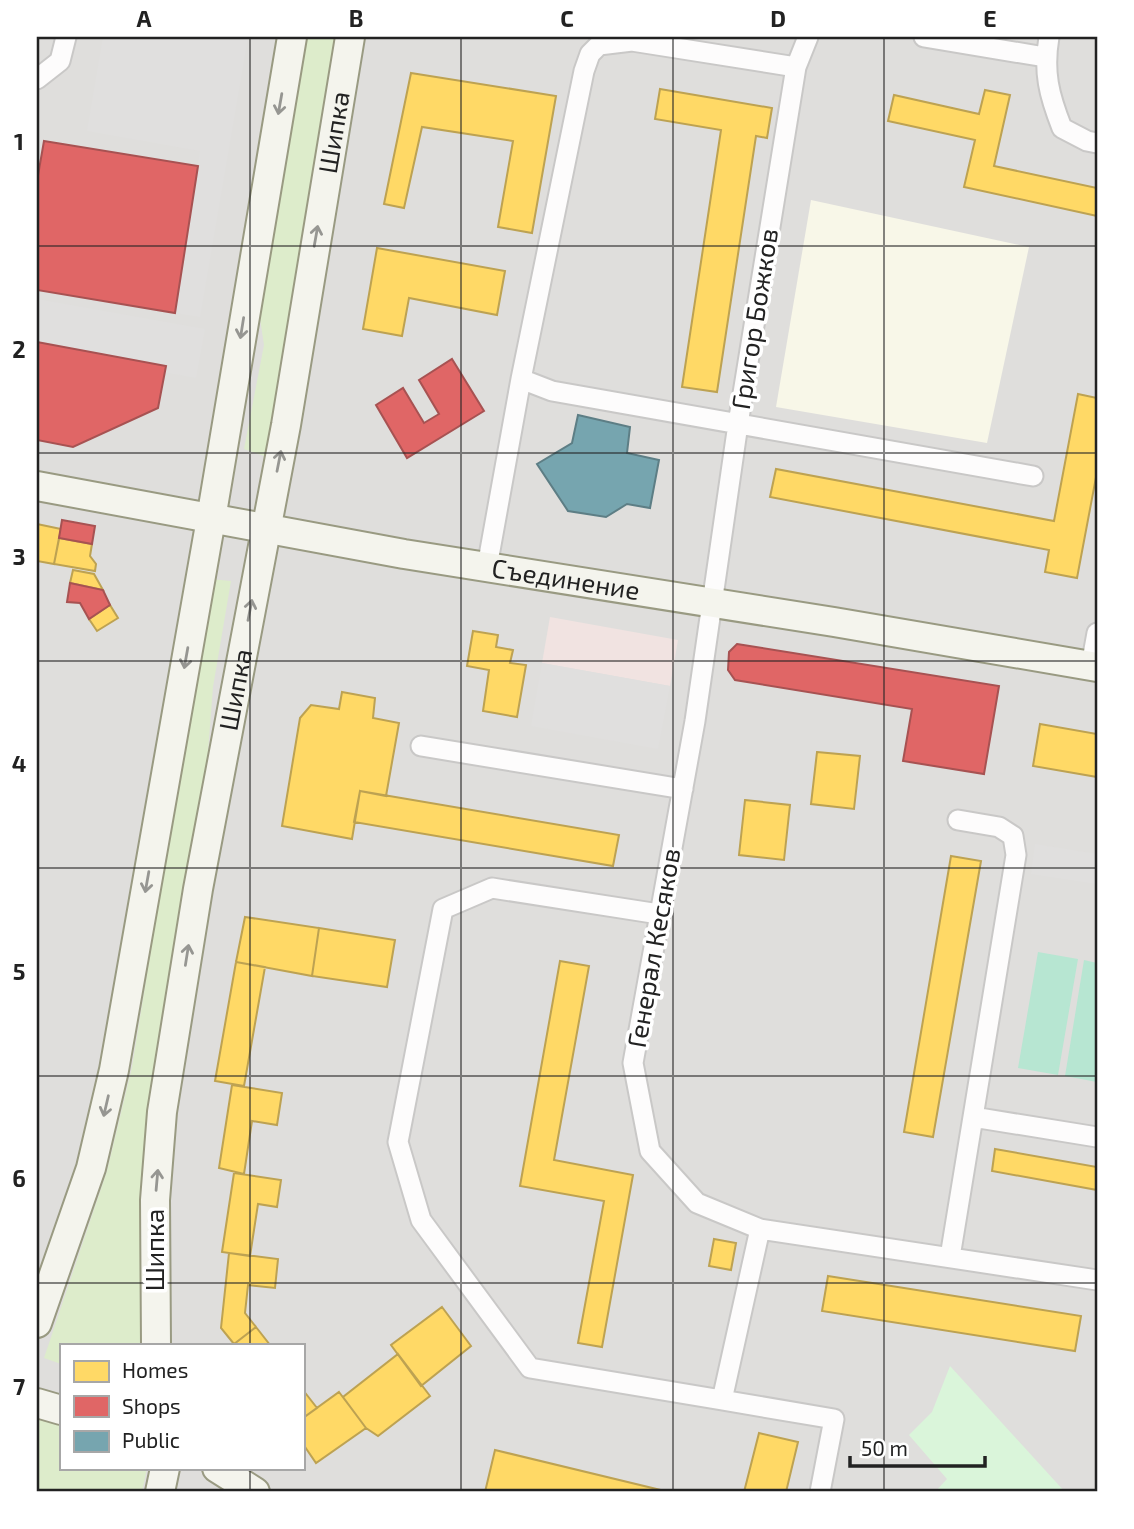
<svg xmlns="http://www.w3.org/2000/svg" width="1134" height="1529" font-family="'Exo 2',sans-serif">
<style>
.residential{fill:#dfdedc;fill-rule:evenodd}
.commercial{fill:#f1e3e1}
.education{fill:#f8f7e8}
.grass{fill:#ddeccb}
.park{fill:#daf5da}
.pitch{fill:#b7e6d2}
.parking{fill:#e0dfde}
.homes{fill:#ffd966;stroke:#bda252;stroke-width:2}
.shops{fill:#e06666;stroke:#a75252;stroke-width:2}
.public{fill:#76a5af;stroke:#5d7e85;stroke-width:2}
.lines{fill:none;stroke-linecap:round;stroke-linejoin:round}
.street-casing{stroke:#c9c8c7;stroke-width:23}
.secondary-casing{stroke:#999a82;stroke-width:32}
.street{stroke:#fdfcfc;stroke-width:19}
.secondary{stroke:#f4f4ed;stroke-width:28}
.oneway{stroke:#969692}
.grid{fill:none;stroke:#222;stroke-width:2;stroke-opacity:0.55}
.labels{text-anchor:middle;stroke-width:7;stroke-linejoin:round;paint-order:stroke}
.street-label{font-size:26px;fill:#222;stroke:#fff}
.neatline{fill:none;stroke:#222;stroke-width:2.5}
.grid-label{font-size:23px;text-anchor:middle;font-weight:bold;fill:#222}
</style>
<rect width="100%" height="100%" fill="#f0eeeb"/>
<path class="residential" d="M 37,37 L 1097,37 L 1097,1492 L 37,1492 ZM 61,1345 L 303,1345 L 303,1468 L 61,1468 Z"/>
<path class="commercial" d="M 550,617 L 678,640 L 670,686 L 542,663 Z"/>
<path class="education" d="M 811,200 L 1029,247 L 987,443 L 776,407 Z"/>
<path class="grass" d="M 307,37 L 340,37 L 267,457 L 244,449 L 264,345 L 259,312 Z
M 211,579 L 231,581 L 213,687 L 205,791 L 150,1109 L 141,1213 L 141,1345 L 61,1345 L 61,1364 L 44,1358 L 107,1171 L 132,1067 Z
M 37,1415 L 61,1420 L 61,1468 L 147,1468 L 142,1492 L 37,1492 Z"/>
<path class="park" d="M 950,1366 L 1065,1492 L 935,1492 L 947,1479 L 909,1435 L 932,1412 Z"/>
<path class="pitch" d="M 1038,952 L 1078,959 L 1058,1075 L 1018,1068 Z
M 1084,960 L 1097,963 L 1097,1082 L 1065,1076 Z"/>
<path class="parking" d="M 103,37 L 248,37 L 200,317 L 175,313 L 200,151 L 87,131 Z
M 37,299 L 205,329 L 196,378 L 37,349 Z
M 542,663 L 670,686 L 658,749 L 531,726 Z
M 1035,844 L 1097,854 L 1097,884 L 1031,874 Z"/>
<path class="homes" d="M 411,73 L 556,96 L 532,233 L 498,227 L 513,141 L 422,127 L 404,208 L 384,204 Z
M 660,89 L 772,108 L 767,138 L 756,136 L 717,392 L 682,387 L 721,130 L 655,119 Z
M 985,90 L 1010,95 L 994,166 L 1097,188 L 1097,216 L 964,187 L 975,140 L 888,121 L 894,95 L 979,114 Z
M 377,248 L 505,271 L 497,315 L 409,298 L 402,336 L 363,329 Z
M 1078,394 L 1097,398 L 1097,472 L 1077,578 L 1045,572 L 1049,550 L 770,497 L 776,469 L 1054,521 Z
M 37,524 L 61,529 L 54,564 L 37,561 Z
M 59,538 L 92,544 L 90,556 L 96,564 L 95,571 L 54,564 Z
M 73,570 L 94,574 L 103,590 L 70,583 Z
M 110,605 L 118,618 L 97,631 L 89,619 Z
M 473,631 L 498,635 L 496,647 L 513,650 L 510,663 L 526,665 L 517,717 L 483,711 L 489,670 L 467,666 Z
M 342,692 L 375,698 L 373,718 L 399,723 L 386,796 L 360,791 L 352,839 L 282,826 L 300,718 L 311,705 L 339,709 Z
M 1040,724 L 1097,734 L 1097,777 L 1033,766 Z
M 817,752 L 860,756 L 854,809 L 811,804 Z
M 360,791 L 619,835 L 613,866 L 354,822 Z
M 745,800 L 790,805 L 784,860 L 739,855 Z
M 951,856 L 981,861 L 933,1137 L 904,1132 Z
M 245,917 L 319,928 L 312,976 L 236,962 Z
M 319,928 L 395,940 L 387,987 L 312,976 Z
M 560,961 L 589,966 L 554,1160 L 633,1175 L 602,1347 L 578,1343 L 604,1201 L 520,1186 Z
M 236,962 L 265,967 L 244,1086 L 215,1081 Z
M 232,1085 L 282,1093 L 277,1125 L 252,1121 L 244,1174 L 219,1168 Z
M 995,1149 L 1097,1167 L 1097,1190 L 992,1171 Z
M 234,1173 L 281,1180 L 277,1207 L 258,1204 L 250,1256 L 222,1252 Z
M 714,1239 L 736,1243 L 731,1270 L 709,1266 Z
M 229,1253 L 278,1259 L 275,1288 L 248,1285 L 245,1313 L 256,1327 L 234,1344 L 221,1328 Z
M 828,1276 L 1081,1316 L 1075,1351 L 822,1311 Z
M 442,1307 L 471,1346 L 421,1386 L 391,1345 Z
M 256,1327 L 270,1345 L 235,1345 L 234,1344 Z
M 398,1354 L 430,1396 L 378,1436 L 366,1428 L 343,1397 Z
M 303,1390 L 317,1408 L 303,1418 Z
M 339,1392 L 366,1428 L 316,1463 L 303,1444 L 303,1418 Z
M 759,1433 L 798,1442 L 786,1492 L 744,1492 Z
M 495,1450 L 669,1492 L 485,1492 Z"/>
<path class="shops" d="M 44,141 L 198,166 L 175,313 L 37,290 L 37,181 Z
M 37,342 L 166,366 L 158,408 L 73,447 L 37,440 Z
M 452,359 L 484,411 L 407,458 L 376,405 L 403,388 L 424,423 L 439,414 L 419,380 Z
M 62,520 L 95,526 L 92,544 L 59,538 Z
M 70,583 L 103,590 L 110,605 L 89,619 L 80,603 L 67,602 Z
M 737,644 L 999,686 L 984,774 L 903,761 L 912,709 L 735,680 L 728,670 L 729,652 Z"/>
<path class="public" d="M 578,415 L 630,427 L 627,453 L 659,460 L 650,508 L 627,504 L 606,517 L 568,511 L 537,464 L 572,443 Z"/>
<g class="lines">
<g class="street-casing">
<path id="street" d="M 808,37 L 796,67 L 738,424 L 695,721 L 633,1063 L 650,1151 L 697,1203 L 760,1229 L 1097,1280
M 924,37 L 1045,57
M 1049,37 C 1043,72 1049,95 1062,128 L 1087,141 L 1097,143
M 796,67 L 632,41 L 599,45 L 590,54 L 584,71 L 521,379 L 552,391 L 1033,476
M 37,79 L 60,61 L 66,37
M 487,567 L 521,379
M 1091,666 L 1097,633
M 421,746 L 683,789
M 659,914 L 492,888 L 443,909 L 398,1142 L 421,1220 L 530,1368 L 722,1400
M 973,1117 L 1097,1137
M 760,1229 L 722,1400 L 834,1419 L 820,1492
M 950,1257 L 1016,855 L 1013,836 L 999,827 L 958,820"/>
</g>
<g class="secondary-casing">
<g id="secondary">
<path id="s1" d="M 37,486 L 404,554 L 834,622 L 1097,667"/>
<path d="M 37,1323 L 91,1168 L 114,1070 L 211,519 L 292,37"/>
<path id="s2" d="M 156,1345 L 155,1200 L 162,1112 L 198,889 L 286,425 L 350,37"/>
<path d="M 37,1403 L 61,1410"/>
<path d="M 217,1468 L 255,1492"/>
<path d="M 160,1492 L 165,1468"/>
</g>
</g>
<use href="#street" class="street"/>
<use href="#secondary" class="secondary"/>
</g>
<defs><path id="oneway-shaft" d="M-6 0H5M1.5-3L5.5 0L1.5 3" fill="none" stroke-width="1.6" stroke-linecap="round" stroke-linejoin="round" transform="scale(1.75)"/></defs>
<g class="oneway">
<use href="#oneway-shaft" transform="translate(280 104) rotate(100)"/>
<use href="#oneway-shaft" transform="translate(316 236) rotate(-80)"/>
<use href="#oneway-shaft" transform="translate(242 328) rotate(99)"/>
<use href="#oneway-shaft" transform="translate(279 461) rotate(-79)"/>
<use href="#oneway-shaft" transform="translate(250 610) rotate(-79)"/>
<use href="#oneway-shaft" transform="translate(186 658) rotate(100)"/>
<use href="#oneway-shaft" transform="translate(147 882) rotate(100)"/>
<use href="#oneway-shaft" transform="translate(187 955) rotate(-81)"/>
<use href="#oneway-shaft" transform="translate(106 1106) rotate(103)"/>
<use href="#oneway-shaft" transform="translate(157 1180) rotate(-85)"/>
</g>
<path class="grid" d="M 250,37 L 250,1345M 461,37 L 461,1492M 673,37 L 673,1492M 884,37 L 884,1492M 37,246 L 1097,246M 37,453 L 1097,453M 37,661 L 1097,661M 37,868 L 1097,868M 37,1076 L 1097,1076M 37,1283 L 1097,1283M 250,1468 L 250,1492"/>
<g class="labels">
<g class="street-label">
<text dy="9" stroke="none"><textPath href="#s2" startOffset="1228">Шипка</textPath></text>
<text transform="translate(755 319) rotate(-81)" y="9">Григор Божков</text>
<text dy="9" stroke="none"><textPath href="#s1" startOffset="537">Съединение</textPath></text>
<text dy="9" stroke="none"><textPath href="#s2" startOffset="662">Шипка</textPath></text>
<text transform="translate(654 948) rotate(-80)" y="9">Генерал Кесяков</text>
<text transform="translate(155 1250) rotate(-90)" y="9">Шипка</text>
</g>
</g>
<rect width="1134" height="1529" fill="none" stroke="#ffffff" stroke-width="77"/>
<rect x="60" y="1344" width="245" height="126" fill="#ffffff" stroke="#a7a7a7" stroke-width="2"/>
<rect x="74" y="1361" width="35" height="21" fill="#ffd966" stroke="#a7a7a7" stroke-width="2"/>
<text x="122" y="1378" font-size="21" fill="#222222">Homes</text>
<rect x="74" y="1396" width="35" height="21" fill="#e06666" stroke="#a7a7a7" stroke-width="2"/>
<text x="122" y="1414" font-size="21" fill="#222222">Shops</text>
<rect x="74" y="1431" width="35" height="21" fill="#76a5af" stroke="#a7a7a7" stroke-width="2"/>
<text x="122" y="1448" font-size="21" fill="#222222">Public</text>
<path d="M850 1456v10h135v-10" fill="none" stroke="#222222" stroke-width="3.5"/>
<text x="861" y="1456" font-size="21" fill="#222222" stroke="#ffffff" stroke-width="5" paint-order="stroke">50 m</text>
<rect x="38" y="38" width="1058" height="1452" class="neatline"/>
<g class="grid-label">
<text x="144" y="27">A</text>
<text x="356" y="27">B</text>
<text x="567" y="27">C</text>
<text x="778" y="27">D</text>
<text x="990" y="27">E</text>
<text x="19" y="150">1</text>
<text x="19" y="358">2</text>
<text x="19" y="565">3</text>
<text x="19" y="772">4</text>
<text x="19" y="980">5</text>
<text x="19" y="1187">6</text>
<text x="19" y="1395">7</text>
</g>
</svg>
